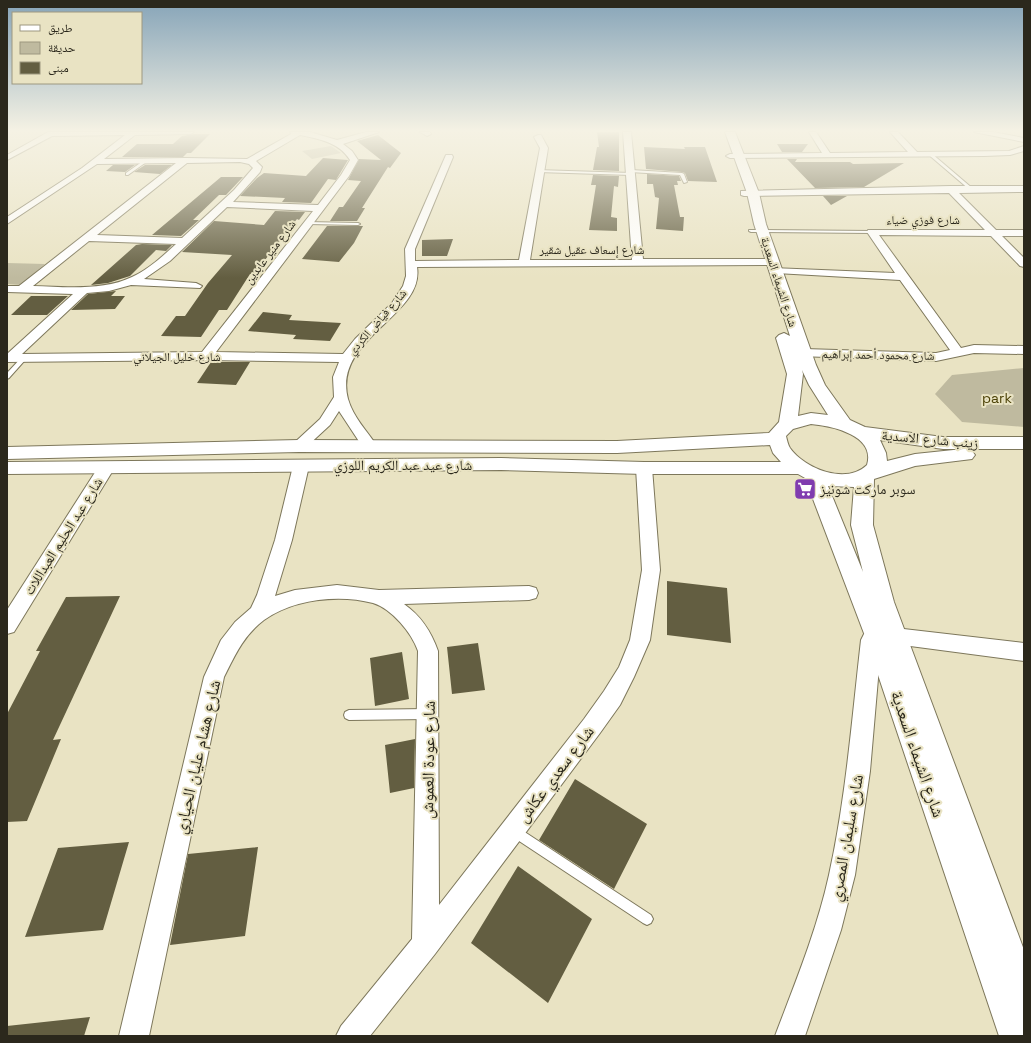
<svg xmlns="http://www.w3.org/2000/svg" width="1031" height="1043" font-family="'Space Grotesk','Noto Naskh Arabic',sans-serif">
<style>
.green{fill:#bfba9f}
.building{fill:#635e41}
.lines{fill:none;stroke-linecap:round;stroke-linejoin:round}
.service-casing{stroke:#7d775b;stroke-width:2}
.minor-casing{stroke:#7d775b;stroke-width:2}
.tertiary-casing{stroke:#7d775b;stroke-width:2}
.service{fill:#fff;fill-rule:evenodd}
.minor{fill:#fff;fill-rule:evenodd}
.tertiary{fill:#fff;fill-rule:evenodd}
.labels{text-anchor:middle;stroke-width:4;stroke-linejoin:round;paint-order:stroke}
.far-street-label{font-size:12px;fill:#2b281c;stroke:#e9e3c3}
.park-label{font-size:14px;fill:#4b4106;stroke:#e9e3c3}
.street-label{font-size:14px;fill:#2b281c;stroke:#e9e3c3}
.poi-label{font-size:14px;fill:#2b281c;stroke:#e9e3c3;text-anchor:start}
.near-street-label{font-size:17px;fill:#2b281c;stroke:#e9e3c3}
</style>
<rect width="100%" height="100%" fill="#e9e3c3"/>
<path class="green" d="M 331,146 L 341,153 L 312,159 L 302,151 Z
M 7,263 L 45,264 L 21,285 L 7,284 Z
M 1024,368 L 1024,427 L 962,422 L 935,394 L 952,375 Z"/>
<path class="building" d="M 597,132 L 619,132 L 619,171 L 593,170 L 597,147 L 599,147 Z
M 194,134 L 210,134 L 191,153 L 187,153 L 183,157 L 122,157 L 137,144 L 173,144 L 182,136 Z
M 378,135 L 401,153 L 390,168 L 388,167 L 362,208 L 365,208 L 357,221 L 330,221 L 339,207 L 343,207 L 361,181 L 348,180 L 359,159 L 381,160 L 357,141 Z
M 777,144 L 808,144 L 802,152 L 782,152 Z
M 644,147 L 685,149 L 684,147 L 705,147 L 717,182 L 688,181 L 685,173 L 682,172 L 646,169 Z
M 323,158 L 348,160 L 336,180 L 328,179 L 311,203 L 282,202 L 285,198 L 240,196 L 257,178 L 264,173 L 306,176 Z
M 787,159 L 797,159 L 795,162 L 850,162 L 853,164 L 904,163 L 864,187 L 815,188 Z
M 113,165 L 135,165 L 125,172 L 106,171 Z
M 145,165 L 172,165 L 160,174 L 134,172 Z
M 647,174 L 679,176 L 681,181 L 677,181 L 678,185 L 674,185 L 680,217 L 684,217 L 683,231 L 656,229 L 659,198 L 655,197 L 653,184 L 647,184 Z
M 593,175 L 619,176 L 618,187 L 614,186 L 611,217 L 617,218 L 617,231 L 589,230 L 596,185 L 591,185 Z
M 221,177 L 243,177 L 226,195 L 219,195 L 193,220 L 199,220 L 181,236 L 152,235 Z
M 823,196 L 847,196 L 831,205 Z
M 275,211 L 305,212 L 299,220 L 297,219 L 254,274 L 250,274 L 227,310 L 219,310 L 201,337 L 161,336 L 176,316 L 185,316 L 208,283 L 232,255 L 182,252 L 214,221 L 264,225 Z
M 327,226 L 363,226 L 354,243 L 339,262 L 302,259 Z
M 453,239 L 447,256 L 422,256 L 422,240 Z
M 142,244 L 172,245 L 166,251 L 156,250 L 130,276 L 108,283 L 91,285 L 136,245 Z
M 116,291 L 111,296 L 125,296 L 115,309 L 71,310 L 88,294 Z
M 31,296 L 68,296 L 47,315 L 11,315 Z
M 263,312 L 292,315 L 289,320 L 341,323 L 330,341 L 293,339 L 296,335 L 248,331 Z
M 211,362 L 250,362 L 236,385 L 197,383 Z
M 667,581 L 727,588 L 731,643 L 667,635 Z
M 120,596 L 53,740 L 61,739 L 27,821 L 7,822 L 7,714 L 40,651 L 36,651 L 66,597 Z
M 478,643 L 485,690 L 452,694 L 447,647 Z
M 402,652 L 409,699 L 375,706 L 370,658 Z
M 415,739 L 414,788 L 390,793 L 385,745 Z
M 575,779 L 647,824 L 614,889 L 539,840 Z
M 129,842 L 103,930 L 25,937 L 58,848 Z
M 258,847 L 245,936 L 170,945 L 188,854 Z
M 518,866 L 592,919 L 548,1003 L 471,943 Z
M 90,1017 L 84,1036 L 7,1036 L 7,1026 Z"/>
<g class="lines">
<g class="service-casing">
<path id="service" d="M 929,153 L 931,153 L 972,188 L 972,190 L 970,190 L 929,155 Z
M 146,159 L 149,160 L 128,175 L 126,175 L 126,173 Z
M 537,170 L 631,173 L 633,174 L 631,175 L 538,172 Z
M 631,170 L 682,173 L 684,174 L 687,182 L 684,183 L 680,175 L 630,172 Z
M 306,222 L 358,223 L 360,224 L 358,225 L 308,224 L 306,223 Z
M 749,230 L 872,231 L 874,232 L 872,233 L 751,232 L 749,231 Z
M 24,356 L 26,357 L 26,359 L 9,378 L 7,379 L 7,373 L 22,357 Z
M 428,709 L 432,711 L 433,714 L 432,717 L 428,719 L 349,720 L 345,718 L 344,715 L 345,712 L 349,710 Z
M 514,825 L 651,915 L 653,919 L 651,923 L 647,925 L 643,923 L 510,835 L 508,831 L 510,827 Z"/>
</g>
<g class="minor-casing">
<path id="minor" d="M 48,132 L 194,132 L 191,134 L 135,135 L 104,159 L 186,158 L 247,159 L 291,134 L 290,132 L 310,132 L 337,140 L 366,132 L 379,132 L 343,144 L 352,151 L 358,160 L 349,176 L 216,352 L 343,354 L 355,339 L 392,303 L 403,286 L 406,276 L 405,249 L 446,155 L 452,155 L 453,157 L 415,249 L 415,261 L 519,260 L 540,148 L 534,137 L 538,135 L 541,135 L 548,148 L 530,260 L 632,260 L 623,132 L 631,132 L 643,259 L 774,259 L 779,262 L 774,265 L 417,267 C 425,316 332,338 348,399 C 353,417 367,431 377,446 L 374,449 L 369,451 L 364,449 L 339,411 L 330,425 L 304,449 L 299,451 L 294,449 L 291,446 L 294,443 L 320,419 L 334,397 L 333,377 L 339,362 L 206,360 L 7,362 L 7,354 L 73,294 L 7,292 L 7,286 L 19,286 L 176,163 L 97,164 L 7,224 L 7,217 L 82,168 L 125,135 L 52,136 L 7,160 L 7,155 ZM 300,135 C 319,139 339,142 350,160 L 341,175 L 318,205 L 233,202 L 260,172 L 262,167 L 256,161 ZM 240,162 L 249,164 L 253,168 L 234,190 L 182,238 L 97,235 L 187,163 ZM 227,207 L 313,211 L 202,352 L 22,354 L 87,293 L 109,291 L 131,285 L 200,288 L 202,286 L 196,283 L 144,279 L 170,261 ZM 89,241 L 176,244 C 163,256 149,269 132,277 C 103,291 64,287 33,286 Z
M 420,132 L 430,132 L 431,134 L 427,136 Z
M 809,132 L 816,132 L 830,153 L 908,152 L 890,132 L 898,132 L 917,152 L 1009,151 L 1024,146 L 1024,151 L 1010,155 L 984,156 L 730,158 L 726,156 L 730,154 L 822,153 Z
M 974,132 L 993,132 L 1024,138 L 1024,142 Z
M 950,186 L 1024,186 L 1024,192 L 959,193 L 996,230 L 1024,230 L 1024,236 L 1002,236 L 1024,258 L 1024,267 L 1020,266 L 991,236 L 879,235 L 961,348 L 974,345 L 1024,346 L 1024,354 L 974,353 L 936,361 L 799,356 L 798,353 L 799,350 L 804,349 L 936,353 L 950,350 L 900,280 L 776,273 L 771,270 L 772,268 L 895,273 L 867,232 L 868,230 L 985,230 L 949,193 L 744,196 L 741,195 L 741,191 Z
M 301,461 L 307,462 L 309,466 L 292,540 L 275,596 L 295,590 L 337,585 L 379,590 L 529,586 L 536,588 L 538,593 L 536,598 L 529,600 L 404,604 C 421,616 431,631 438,651 L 439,905 L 584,719 L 604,691 L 619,667 L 630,640 L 642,570 L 636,468 L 638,464 L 644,463 L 650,464 L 652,468 L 660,570 L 650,640 L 634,677 L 620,705 L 600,733 L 435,954 L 370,1036 L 336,1036 L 341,1026 L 412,939 L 418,651 C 412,633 392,609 373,603 C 339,594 293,599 264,620 C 244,635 235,655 224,677 L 149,1036 L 119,1036 L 204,677 L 221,640 L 235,622 L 251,608 L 257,595 L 275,540 L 293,466 L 295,462 Z
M 107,462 L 113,463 L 115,467 L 14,632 L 7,634 L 7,610 L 101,463 Z
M 877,628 L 895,628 L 1024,643 L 1024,661 L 895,644 L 881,644 L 870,771 L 855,875 L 841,930 L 805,1036 L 775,1036 C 795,983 817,930 829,875 C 846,798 852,718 861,640 L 864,634 Z"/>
</g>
<g class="tertiary-casing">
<path id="tertiary" d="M 725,132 L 735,132 L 759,193 L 766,224 L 816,365 L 825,385 L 850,420 L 865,427 L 943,437 L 1024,437 L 1024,449 L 966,449 L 972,451 L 975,455 L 972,459 L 915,466 L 874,479 L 873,525 L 894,602 L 1024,950 L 1024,1036 L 999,1036 L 865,636 L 805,478 L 798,474 L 644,474 L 501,470 L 7,474 L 7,462 L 501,458 L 644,462 L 781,462 L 773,453 L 770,445 L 617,453 L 299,452 L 7,459 L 7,447 L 299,440 L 617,441 L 769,433 L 779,422 L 787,374 L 776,338 L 779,335 L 784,333 L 790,336 L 754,224 L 747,193 ZM 802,370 L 809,385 L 828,415 L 811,413 L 798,416 L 803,374 ZM 811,424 C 832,426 876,435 867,465 C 846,485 805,469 790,448 C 788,445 787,440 786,436 L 793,429 ZM 880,440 L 943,449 L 963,449 L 915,454 L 887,461 L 886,453 ZM 828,486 L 854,487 L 851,525 L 863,572 Z"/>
</g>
<use href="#service" class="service"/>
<use href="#minor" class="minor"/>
<use href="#tertiary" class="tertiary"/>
</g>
<linearGradient id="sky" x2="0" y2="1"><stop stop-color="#86a4b8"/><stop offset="0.47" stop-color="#f5f2e4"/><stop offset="1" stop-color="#f5f2e4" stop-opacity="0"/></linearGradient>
<rect width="1031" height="278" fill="url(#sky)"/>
<defs>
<g id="supermarket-square" transform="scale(1.15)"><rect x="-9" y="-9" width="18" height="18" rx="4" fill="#803caf" stroke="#e9e3c3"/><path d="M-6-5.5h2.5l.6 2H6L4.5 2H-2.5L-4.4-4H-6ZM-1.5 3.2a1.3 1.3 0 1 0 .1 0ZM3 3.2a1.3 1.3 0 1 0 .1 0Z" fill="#fff"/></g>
</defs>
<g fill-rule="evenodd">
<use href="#supermarket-square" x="805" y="489"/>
</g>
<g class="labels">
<g class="far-street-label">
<text x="923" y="224">شارع فوزي ضياء</text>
<text x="592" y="254">شارع إسعاف عقيل شقير</text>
<text transform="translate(270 252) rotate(-53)" y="4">شارع منير عابدين</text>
<text transform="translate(779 282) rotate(72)" y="4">شارع الشيماء السعدية</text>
<text transform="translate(377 322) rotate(-49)" y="4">شارع فياض الكردي</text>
<text transform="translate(878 355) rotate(1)" y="4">شارع محمود أحمد إبراهيم</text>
<text x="177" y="361">شارع خليل الجيلاني</text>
</g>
<g class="park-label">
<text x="997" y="403">park</text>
</g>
<g class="street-label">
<text transform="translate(930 439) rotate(5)" y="5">زينب شارع الاسدية</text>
<text x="403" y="470">شارع عيد عبد الكريم اللوزي</text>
<text transform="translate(63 536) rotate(-58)" y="5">شارع عبد الحليم العبداللات</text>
</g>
<g class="poi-label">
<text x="820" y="494">سوبر ماركت شونيز</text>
</g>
<g class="near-street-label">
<text transform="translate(918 754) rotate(71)" y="6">شارع الشيماء السعدية</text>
<text transform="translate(197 757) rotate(-77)" y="6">شارع هشام عليان الحياري</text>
<text transform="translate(428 760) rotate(-89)" y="6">شارع عودة العموش</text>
<text transform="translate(555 774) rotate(-53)" y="6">شارع سعدي عكاش</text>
<text transform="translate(846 838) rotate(-80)" y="6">شارع سليمان المصري</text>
</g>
</g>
<rect width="1031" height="1043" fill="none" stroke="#2b281c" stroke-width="16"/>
<rect x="12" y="12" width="130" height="72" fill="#e9e3c3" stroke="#9d9880"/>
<rect x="20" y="25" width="20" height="6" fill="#ffffff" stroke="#9d9880"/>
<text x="48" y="32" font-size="12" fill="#2b281c">طريق</text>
<rect x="20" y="42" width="20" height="12" fill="#bfba9f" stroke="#9d9880"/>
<text x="48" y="52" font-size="12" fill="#2b281c">حديقة</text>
<rect x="20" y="62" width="20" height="12" fill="#635e41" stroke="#9d9880"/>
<text x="48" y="72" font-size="12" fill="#2b281c">مبنى</text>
</svg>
